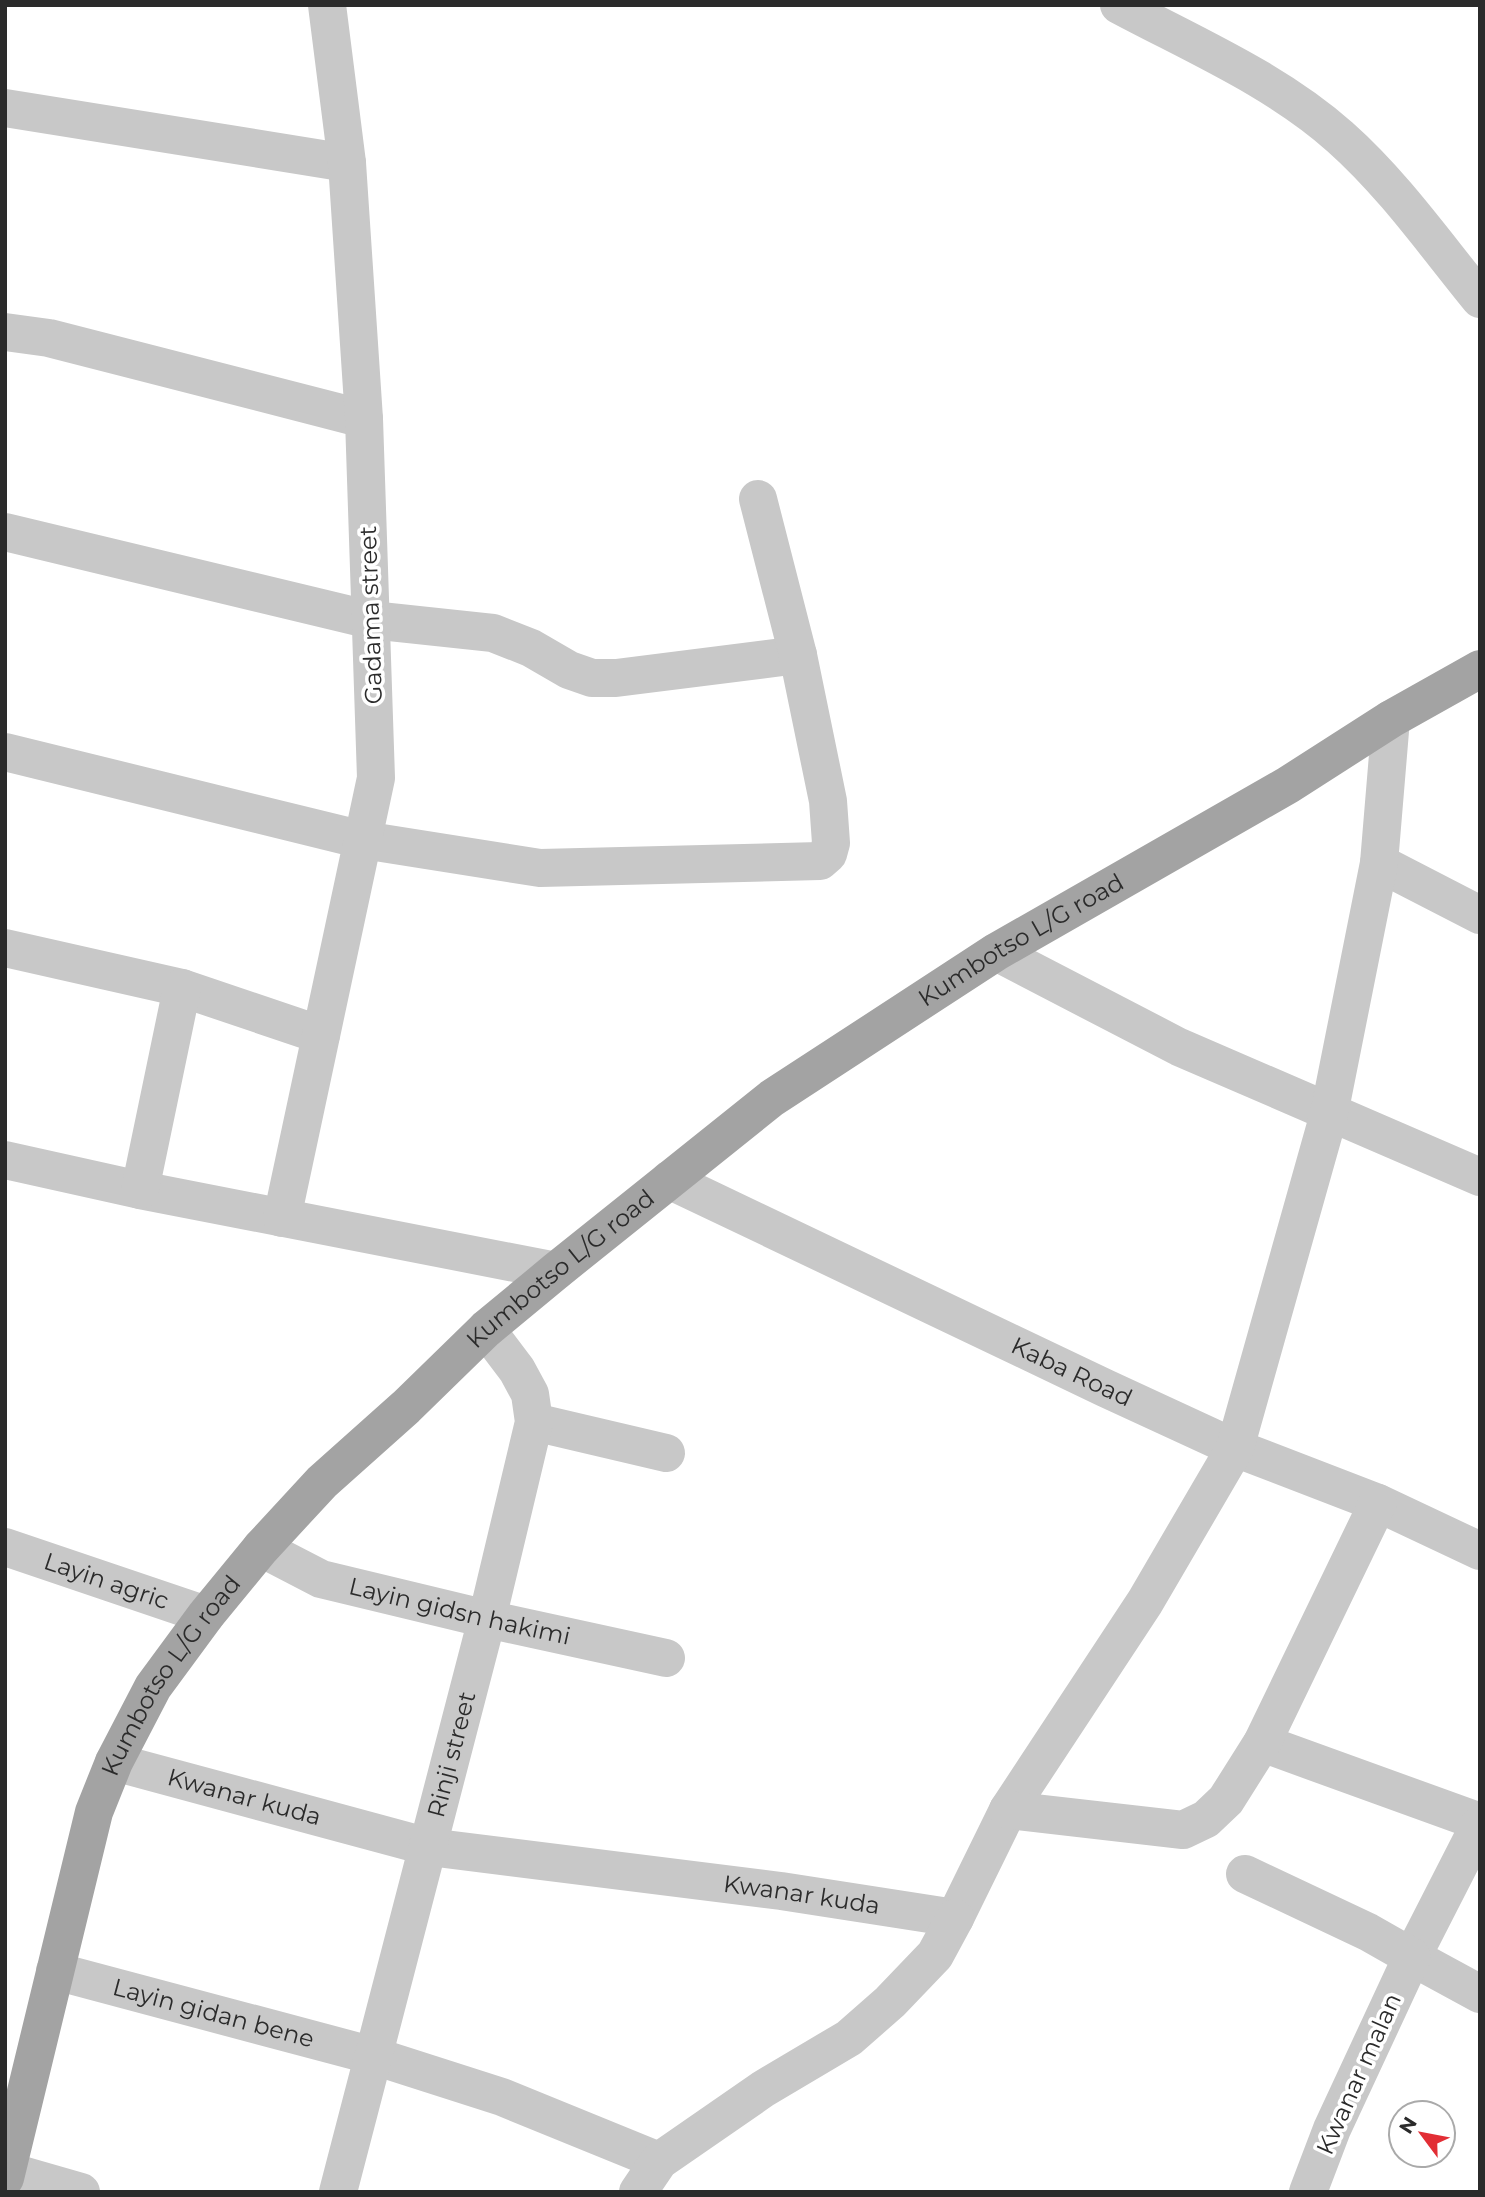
<svg xmlns="http://www.w3.org/2000/svg" width="1485" height="2197" font-family="Montserrat,sans-serif">
<style>
.lines{fill:none;stroke-linecap:round;stroke-linejoin:round}
.minor{stroke:#c8c8c8;stroke-width:38}
.major{stroke:#a3a3a3;stroke-width:38}
.labels{text-anchor:middle;stroke-width:7;stroke-linejoin:round;paint-order:stroke}
.street-label{font-size:24px;fill:#2b2b2b;stroke:#fff}
</style>
<rect width="100%" height="100%" fill="#fff"/>
<g class="lines">
<g class="minor">
<path d="M 1119,5 C 1194,45 1276,80 1340,137 C 1393,184 1435,244 1480,299"/>
<path d="M 5,108 L 347,163"/>
<path d="M 5,332 L 49,338 L 364,419"/>
<path d="M 5,532 L 371,620 L 493,633 L 531,648 L 569,670 L 592,678 L 616,678 L 798,655"/>
<path d="M 5,752 L 363,840 L 540,868 L 820,861 L 828,854 L 831,843 L 828,801 L 798,655 L 758,499"/>
<path d="M 1379,863 L 1480,915"/>
<path d="M 5,948 L 182,988 L 321,1035"/>
<path d="M 996,952 L 1179,1047 L 1480,1177"/>
<path d="M 5,1160 L 140,1190 L 556,1271"/>
<path id="s1" d="M 669,1180 L 1105,1388 L 1235,1448 L 1378,1503 L 1480,1551"/>
<path d="M 140,1190 L 182,988"/>
<path d="M 282,1218 L 376,778 L 364,419 L 347,163 L 327,5"/>
<path d="M 534,1422 L 666,1453"/>
<path id="s2" d="M 5,1547 L 206,1615"/>
<path id="s3" d="M 261,1548 L 321,1579 L 487,1619 L 666,1658"/>
<path d="M 1262,1743 L 1480,1822"/>
<path id="s4" d="M 114,1762 L 429,1847 L 781,1891 L 955,1918 L 1008,1810 L 1145,1602 L 1235,1448 L 1329,1114 L 1379,863 L 1391,719"/>
<path d="M 1008,1810 L 1183,1830 L 1206,1819 L 1226,1800 L 1262,1743 L 1378,1503"/>
<path d="M 1480,1824 L 1412,1957 L 1480,1994"/>
<path d="M 1245,1874 L 1368,1932 L 1412,1957 L 1332,2129 L 1308,2192"/>
<path id="s5" d="M 55,1971 L 374,2056 L 502,2097 L 659,2161"/>
<path d="M 8,2171 L 81,2192"/>
<path id="s6" d="M 338,2192 L 487,1619 L 534,1422 L 530,1394 L 517,1370 L 486,1329"/>
<path d="M 638,2192 L 659,2161 L 763,2089 L 849,2038 L 890,2002 L 935,1955 L 955,1918"/>
</g>
<path class="major" id="s7" d="M 5,2178 L 94,1812 L 114,1762 L 153,1687 L 206,1615 L 261,1548 L 322,1482 L 406,1407 L 486,1329 L 556,1271 L 772,1098 L 996,952 L 1288,785 L 1391,719 L 1480,669"/>
</g>
<g class="labels">
<g class="street-label">
<text transform="translate(371 615) rotate(-92)" y="8">Gadama street</text>
<text dy="8" stroke="none"><textPath href="#s7" startOffset="1668">Kumbotso L/G road</textPath></text>
<text dy="8" stroke="none"><textPath href="#s7" startOffset="1101">Kumbotso L/G road</textPath></text>
<text dy="8" stroke="none"><textPath href="#s1" startOffset="446">Kaba Road</textPath></text>
<text dy="8" stroke="none"><textPath href="#s2" startOffset="107">Layin agric</textPath></text>
<text dy="8" stroke="none"><textPath href="#s3" startOffset="210">Layin gidsn hakimi</textPath></text>
<text dy="8" stroke="none"><textPath href="#s7" startOffset="534">Kumbotso L/G road</textPath></text>
<text dy="8" stroke="none"><textPath href="#s6" startOffset="452">Rinji street</textPath></text>
<text dy="8" stroke="none"><textPath href="#s4" startOffset="135">Kwanar kuda</textPath></text>
<text dy="8" stroke="none"><textPath href="#s4" startOffset="702">Kwanar kuda</textPath></text>
<text dy="8" stroke="none"><textPath href="#s5" startOffset="164">Layin gidan bene</textPath></text>
<text transform="translate(1359 2074) rotate(-66)" y="8">Kwanar malan</text>
</g>
</g>
<rect width="1485" height="2197" fill="none" stroke="#2b2b2b" stroke-width="14"/>
<g transform="translate(1422 2134) rotate(302)"><circle r="33" fill="#ffffff" stroke="#aaaaaa" stroke-width="2"/>
<path d="M0-5L12 26L0 18L-12 26Z" fill="#e22e35"/>
<text y="-10" font-size="19" font-weight="bold" text-anchor="middle" fill="#2b2b2b">N</text>
</g>
</svg>
